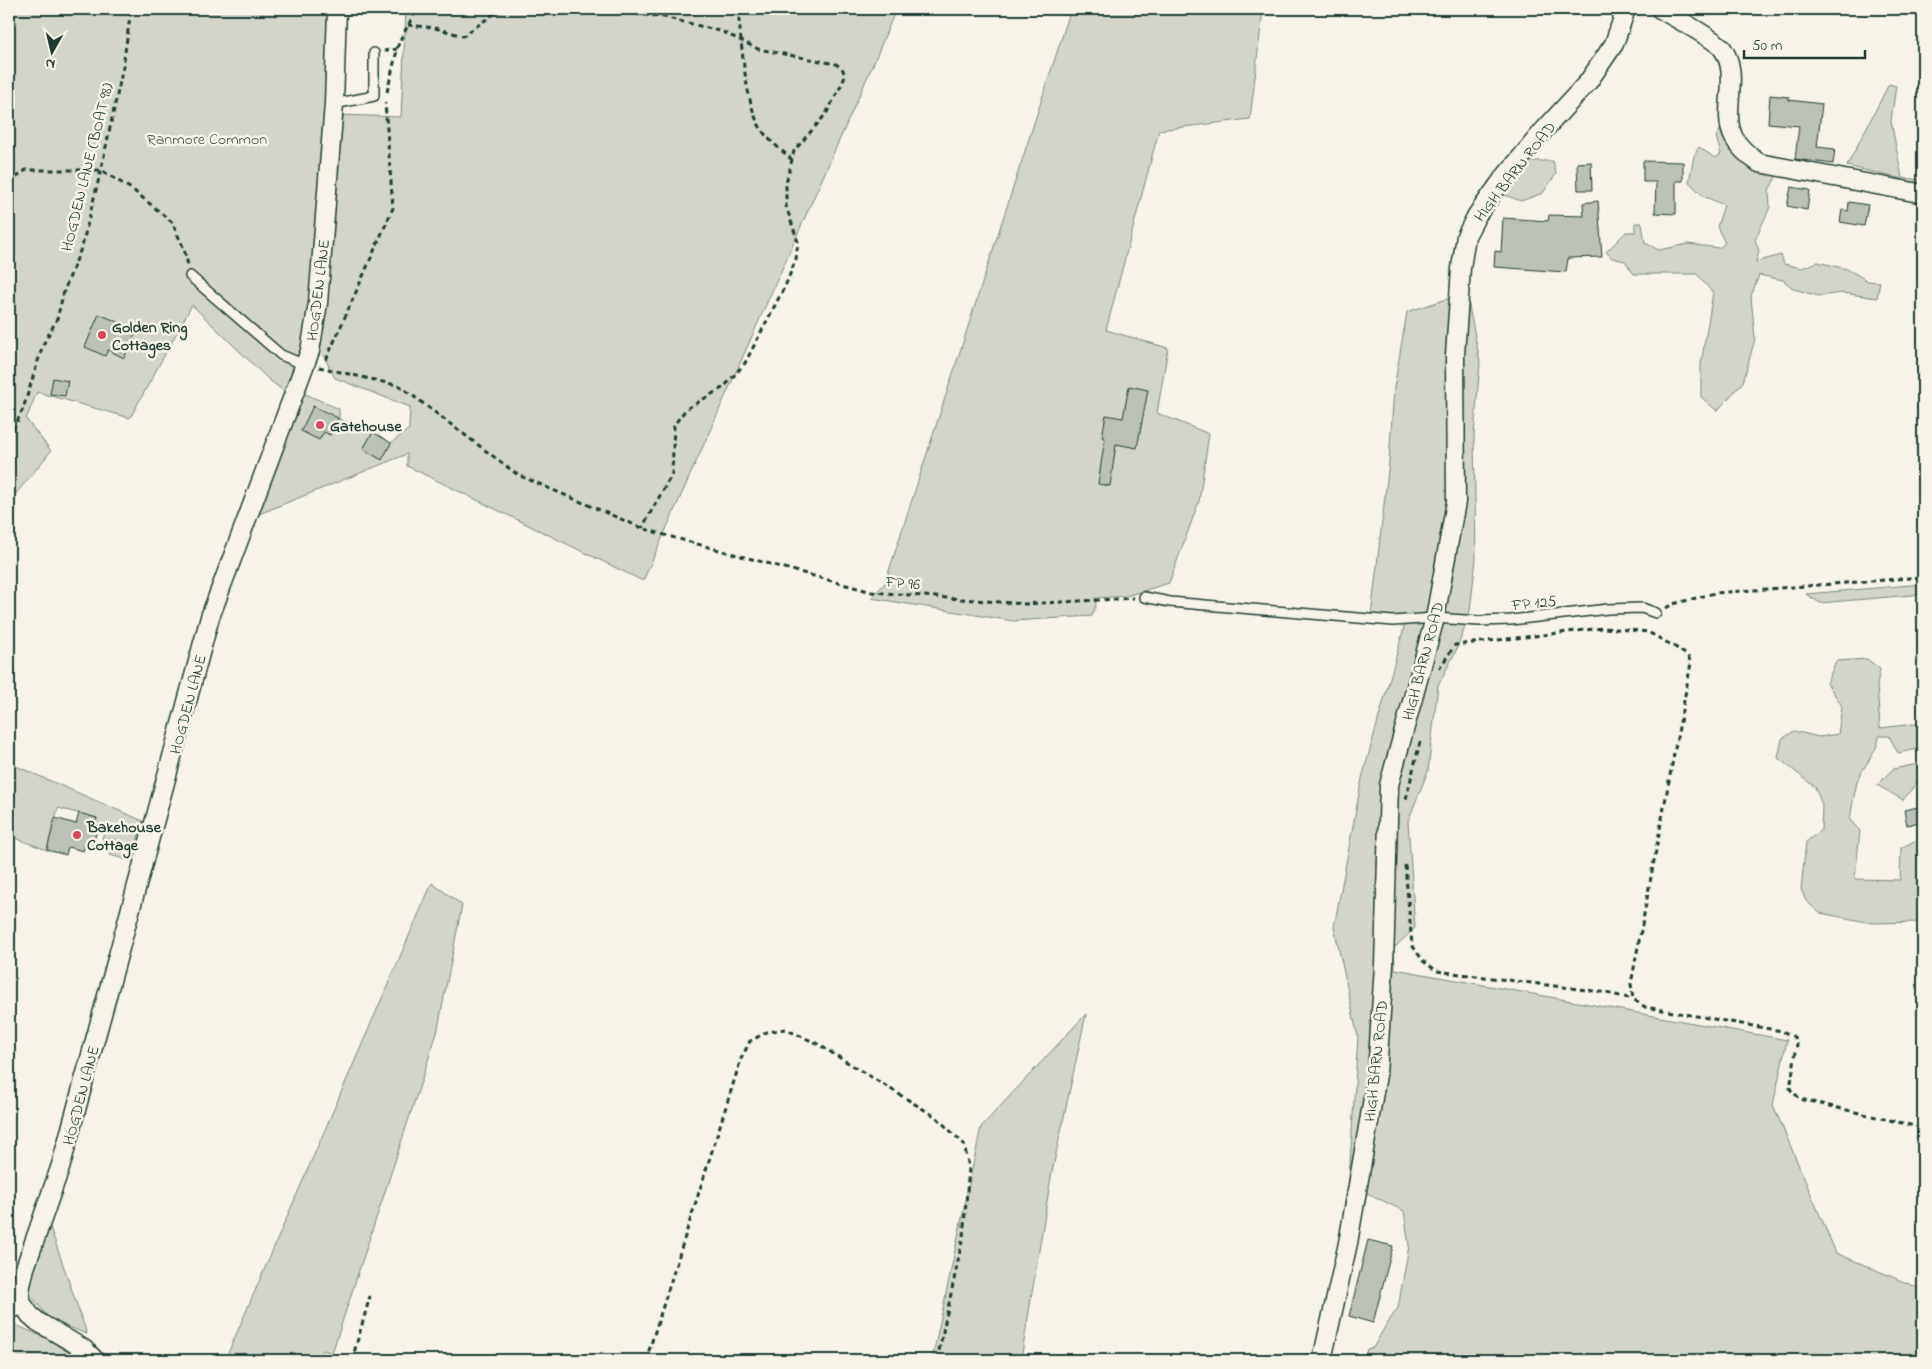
<svg xmlns="http://www.w3.org/2000/svg" width="1932" height="1369" font-family="'Indie Flower',sans-serif">
<style>
.green{fill:#d3d5ca;stroke:#79897f}
.building{fill:#bbc1b6;stroke:#1f3d34}
.lines{fill:none;stroke-linecap:round;stroke-linejoin:round}
.lane-casing{stroke:#1f3d34;stroke-width:12}
.street-casing{stroke:#1f3d34;stroke-width:21}
.path{stroke:#1f3d34;stroke-width:3;stroke-dasharray:5 4;stroke-linecap:butt}
.lane{stroke:#f7f3e8;stroke-width:9}
.street{stroke:#f7f3e8;stroke-width:18}
.poi-dot{fill:#d1495b;stroke:#f7f3e8;stroke-width:2}
.labels{text-anchor:middle;stroke-width:5;stroke-linejoin:round;paint-order:stroke}
.park-label{font-size:16px;fill:#435b52;stroke:#f7f3e8}
.street-label{font-size:16px;fill:#1f3d34;stroke:#f7f3e8}
.poi-label{font-size:16px;font-weight:bold;fill:#1f3d34;stroke:#f7f3e8;text-anchor:start}
</style>
<rect width="100%" height="100%" fill="#f7f3e8"/>
<filter id="ink" filterUnits="userSpaceOnUse"><feTurbulence type="fractalNoise" baseFrequency=".02" numOctaves="2"/><feDisplacementMap in="SourceGraphic" scale="10" xChannelSelector="R" yChannelSelector="G"/><feConvolveMatrix kernelMatrix="1 2 1 2 8 2 1 2 1" color-interpolation-filters="sRGB"/></filter>
<g filter="url(#ink)">
<path class="green" d="M 9,9 L 345,9 L 338,115 L 401,117 L 406,9 L 896,9 L 875,60 L 643,581 L 407,466 L 407,454 L 259,514 L 301,392 L 339,409 L 339,419 L 373,432 L 363,449 L 382,459 L 391,443 L 409,429 L 410,407 L 335,378 L 320,349 L 285,392 L 268,379 L 192,305 L 130,418 L 37,392 L 26,419 L 51,451 L 9,502 Z
M 1071,9 L 1263,9 L 1250,119 L 1159,130 L 1106,330 L 1168,348 L 1157,413 L 1209,434 L 1199,501 L 1169,583 L 1126,596 L 1095,598 L 1096,605 L 1092,616 L 1013,621 L 871,598 L 885,583 Z
M 1889,84 L 1896,86 L 1891,121 L 1902,178 L 1923,180 L 1923,207 L 1902,196 L 1902,179 L 1847,166 Z
M 1722,123 L 1772,169 L 1776,177 L 1769,190 L 1770,207 L 1755,240 L 1759,251 L 1756,262 L 1781,255 L 1784,264 L 1802,268 L 1818,262 L 1847,269 L 1868,281 L 1880,282 L 1877,298 L 1843,293 L 1818,296 L 1794,289 L 1783,280 L 1759,275 L 1751,296 L 1755,339 L 1743,382 L 1717,411 L 1701,397 L 1701,364 L 1713,293 L 1697,274 L 1634,274 L 1625,261 L 1612,258 L 1606,252 L 1626,232 L 1635,232 L 1635,223 L 1642,223 L 1645,243 L 1659,250 L 1688,244 L 1719,248 L 1725,243 L 1717,227 L 1724,205 L 1703,196 L 1689,182 L 1694,156 L 1699,147 L 1715,158 L 1721,154 L 1716,137 L 1720,130 Z
M 1529,161 L 1553,161 L 1556,174 L 1543,193 L 1521,201 L 1502,194 Z
M 1450,298 L 1468,301 L 1480,362 L 1474,435 L 1476,559 L 1470,610 L 1464,630 L 1455,653 L 1438,685 L 1428,771 L 1408,821 L 1415,928 L 1394,948 L 1395,969 L 1787,1040 L 1773,1105 L 1836,1253 L 1923,1290 L 1923,1360 L 1364,1360 L 1367,1349 L 1373,1348 L 1386,1325 L 1398,1308 L 1409,1246 L 1404,1211 L 1367,1193 L 1363,1212 L 1347,1210 L 1358,1037 L 1334,927 L 1362,778 L 1404,628 L 1404,617 L 1371,616 L 1389,462 L 1394,388 L 1407,312 Z
M 1923,584 L 1923,594 L 1820,603 L 1806,594 Z
M 1867,659 L 1880,669 L 1877,686 L 1880,728 L 1923,723 L 1923,748 L 1898,753 L 1889,736 L 1879,736 C 1879,750 1862,767 1857,782 C 1854,794 1852,808 1850,820 L 1860,831 L 1855,879 L 1900,880 L 1901,848 L 1920,838 L 1923,838 L 1923,922 L 1872,923 L 1820,913 L 1806,901 L 1801,889 L 1806,842 L 1821,830 L 1822,805 L 1815,787 L 1778,758 L 1782,739 L 1794,731 L 1819,737 L 1838,734 L 1842,706 L 1827,683 L 1836,661 Z
M 9,763 L 143,821 L 131,861 L 110,855 L 115,839 L 102,839 L 105,828 L 95,825 L 97,818 L 58,808 L 47,850 L 9,836 Z
M 1923,763 L 1923,775 L 1903,800 L 1877,785 L 1893,769 Z
M 432,883 L 462,905 L 437,1033 L 332,1353 L 323,1350 L 319,1360 L 225,1360 Z
M 1086,1014 L 1051,1177 L 1021,1360 L 932,1360 L 981,1127 Z
M 42,1225 L 50,1227 L 87,1334 L 50,1320 L 29,1293 L 31,1262 Z
M 9,1324 L 13,1324 L 46,1338 L 80,1360 L 9,1360 Z"/>
<path class="building" d="M 1770,95 L 1789,97 L 1789,100 L 1822,104 L 1817,147 L 1835,149 L 1833,164 L 1795,159 L 1799,126 L 1768,123 Z
M 1643,161 L 1683,162 L 1683,181 L 1676,181 L 1676,214 L 1655,213 L 1656,182 L 1643,182 Z
M 1591,162 L 1592,190 L 1578,190 L 1577,163 Z
M 1791,187 L 1810,190 L 1807,210 L 1787,206 Z
M 1598,201 L 1602,257 L 1568,258 L 1566,272 L 1494,267 L 1495,251 L 1501,252 L 1503,218 L 1548,221 L 1549,215 L 1584,216 L 1583,203 Z
M 1849,202 L 1868,205 L 1864,226 L 1840,222 L 1842,210 L 1848,211 Z
M 99,314 L 137,330 L 124,358 L 108,350 L 105,356 L 85,347 Z
M 53,378 L 68,381 L 65,396 L 50,394 Z
M 1129,386 L 1148,390 L 1137,448 L 1116,444 L 1110,486 L 1098,484 L 1105,438 L 1102,437 L 1106,415 L 1123,418 Z
M 313,406 L 338,418 L 330,435 L 324,432 L 319,440 L 301,431 Z
M 373,432 L 391,443 L 382,460 L 363,449 Z
M 1923,806 L 1923,821 L 1907,825 L 1904,810 Z
M 79,813 L 97,818 L 95,825 L 98,826 L 92,848 L 85,846 L 83,851 L 68,847 L 66,855 L 47,850 L 55,818 L 76,824 Z
M 1368,1240 L 1393,1246 L 1373,1323 L 1349,1316 Z"/>
<g class="lines">
<g class="lane-casing">
<path id="lane" d="M 334,104 L 374,96 L 374,53
M 190,276 L 281,355 L 305,365
M 1144,597 L 1170,602 L 1393,621 L 1435,618 L 1479,621 L 1511,620 L 1608,609 L 1642,608 L 1656,613
M 9,1314 L 25,1309"/>
</g>
<g class="street-casing">
<path id="street" d="M 1660,9 C 1672,16 1715,39 1722,48 C 1742,75 1720,111 1734,138 C 1740,149 1749,156 1759,163 L 1919,193
M 95,1360 L 84,1349 L 38,1322 L 30,1315 L 21,1302 L 20,1290 L 25,1268 L 61,1165 L 210,617 L 310,351 L 318,303 L 334,104 L 337,9
M 1322,1360 L 1348,1243 L 1377,1075 L 1384,965 L 1389,785 L 1435,618 L 1456,502 L 1455,355 L 1461,268 L 1466,236 L 1477,215 L 1503,179 L 1544,130 L 1588,82 L 1614,44 L 1626,9"/>
</g>
<path class="path" d="M 545,9 L 618,12 L 664,17 L 723,32 L 758,49 L 836,64 L 842,68 L 845,75 L 843,82 L 826,114 L 794,151 L 789,172 L 786,183 L 786,206 L 798,242 L 796,259 L 786,284 L 745,363 L 724,387 L 686,409 L 674,425 L 672,474 L 642,528
M 738,9 C 741,39 745,102 760,127 C 767,140 781,149 792,160
M 408,25 L 435,28 L 463,36 L 495,13 L 509,9
M 384,51 L 397,49
M 387,92 L 399,42 L 417,9
M 9,183 L 26,170 L 101,170 L 133,190 L 172,222 L 184,249 L 188,265
M 326,360 L 393,208 L 385,103
M 319,367 L 400,386 L 518,475 L 642,528 L 668,536 L 872,592 L 1025,604 L 1134,598
M 9,438 L 23,409 L 43,345 L 57,319 L 64,291 L 82,246 L 101,170 L 123,67 L 131,9
M 1666,608 L 1673,604 L 1715,593 L 1923,577
M 1439,669 L 1455,645 L 1603,628 L 1629,630 L 1648,632 L 1675,647 L 1688,656 L 1691,663 L 1631,984 L 1633,999 L 1645,1007 L 1782,1031 L 1794,1037 L 1797,1045 L 1790,1089 L 1800,1099 L 1923,1128
M 1406,799 L 1420,742
M 1405,865 L 1412,945 L 1423,961 L 1437,971 L 1602,992 L 1633,999
M 352,1360 L 370,1296
M 646,1360 L 741,1059 L 750,1041 L 767,1032 L 785,1029 L 816,1043 L 936,1117 L 964,1144 L 969,1168 L 963,1237 L 937,1360"/>
<use href="#lane" class="lane"/>
<use href="#street" class="street"/>
</g>
</g>
<g class="poi-dot">
<circle cx="102" cy="335" r="5"/>
<circle cx="320" cy="425" r="5"/>
<circle cx="77" cy="835" r="5"/>
</g>
<g class="labels">
<g class="park-label">
<text x="207" y="144">Ranmore Common</text>
</g>
<g class="street-label">
<text transform="translate(86 167) rotate(-76)" y="6">HOGDEN LANE (BOAT 98)</text>
<text transform="translate(1514 171) rotate(-52)" y="6">HIGH BARN ROAD</text>
<text transform="translate(317 290) rotate(-83)" y="6">HOGDEN LANE</text>
<text transform="translate(903 582) rotate(5)" y="6">FP 96</text>
<text transform="translate(1534 602) rotate(-6)" y="6">FP 125</text>
<text transform="translate(1422 661) rotate(-75)" y="6">HIGH BARN ROAD</text>
<text transform="translate(187 704) rotate(-75)" y="6">HOGDEN LANE</text>
<text transform="translate(1375 1061) rotate(-84)" y="6">HIGH BARN ROAD</text>
<text transform="translate(80 1095) rotate(-75)" y="6">HOGDEN LANE</text>
</g>
<g class="poi-label">
<text x="112" y="332">Golden Ring<tspan x="112" dy="18">Cottages</tspan></text>
<text x="330" y="431">Gatehouse</text>
<text x="87" y="832">Bakehouse<tspan x="87" dy="18">Cottage</tspan></text>
</g>
</g>
<rect width="1932" height="1369" fill="none" stroke="#f7f3e8" stroke-width="30"/>
<rect x="15" y="15" width="1902" height="1339" fill="none" stroke="#1f3d34" stroke-width="2" filter="url(#ink)"/>
<g transform="translate(52 52) rotate(188)" stroke="#f7f3e8" stroke-width="4" paint-order="stroke">
<path d="M0-4L9 19L0 12L-9 19Z" fill="#1f3d34"/>
<text y="-8" font-size="14" font-weight="bold" text-anchor="middle" fill="#1f3d34">N</text>
</g>
<path d="M1744 50v8h121v-8" fill="none" stroke="#1f3d34" stroke-width="2.5"/>
<text x="1752" y="50" font-size="15" fill="#1f3d34" stroke="#f7f3e8" stroke-width="4" paint-order="stroke">50 m</text>
</svg>
